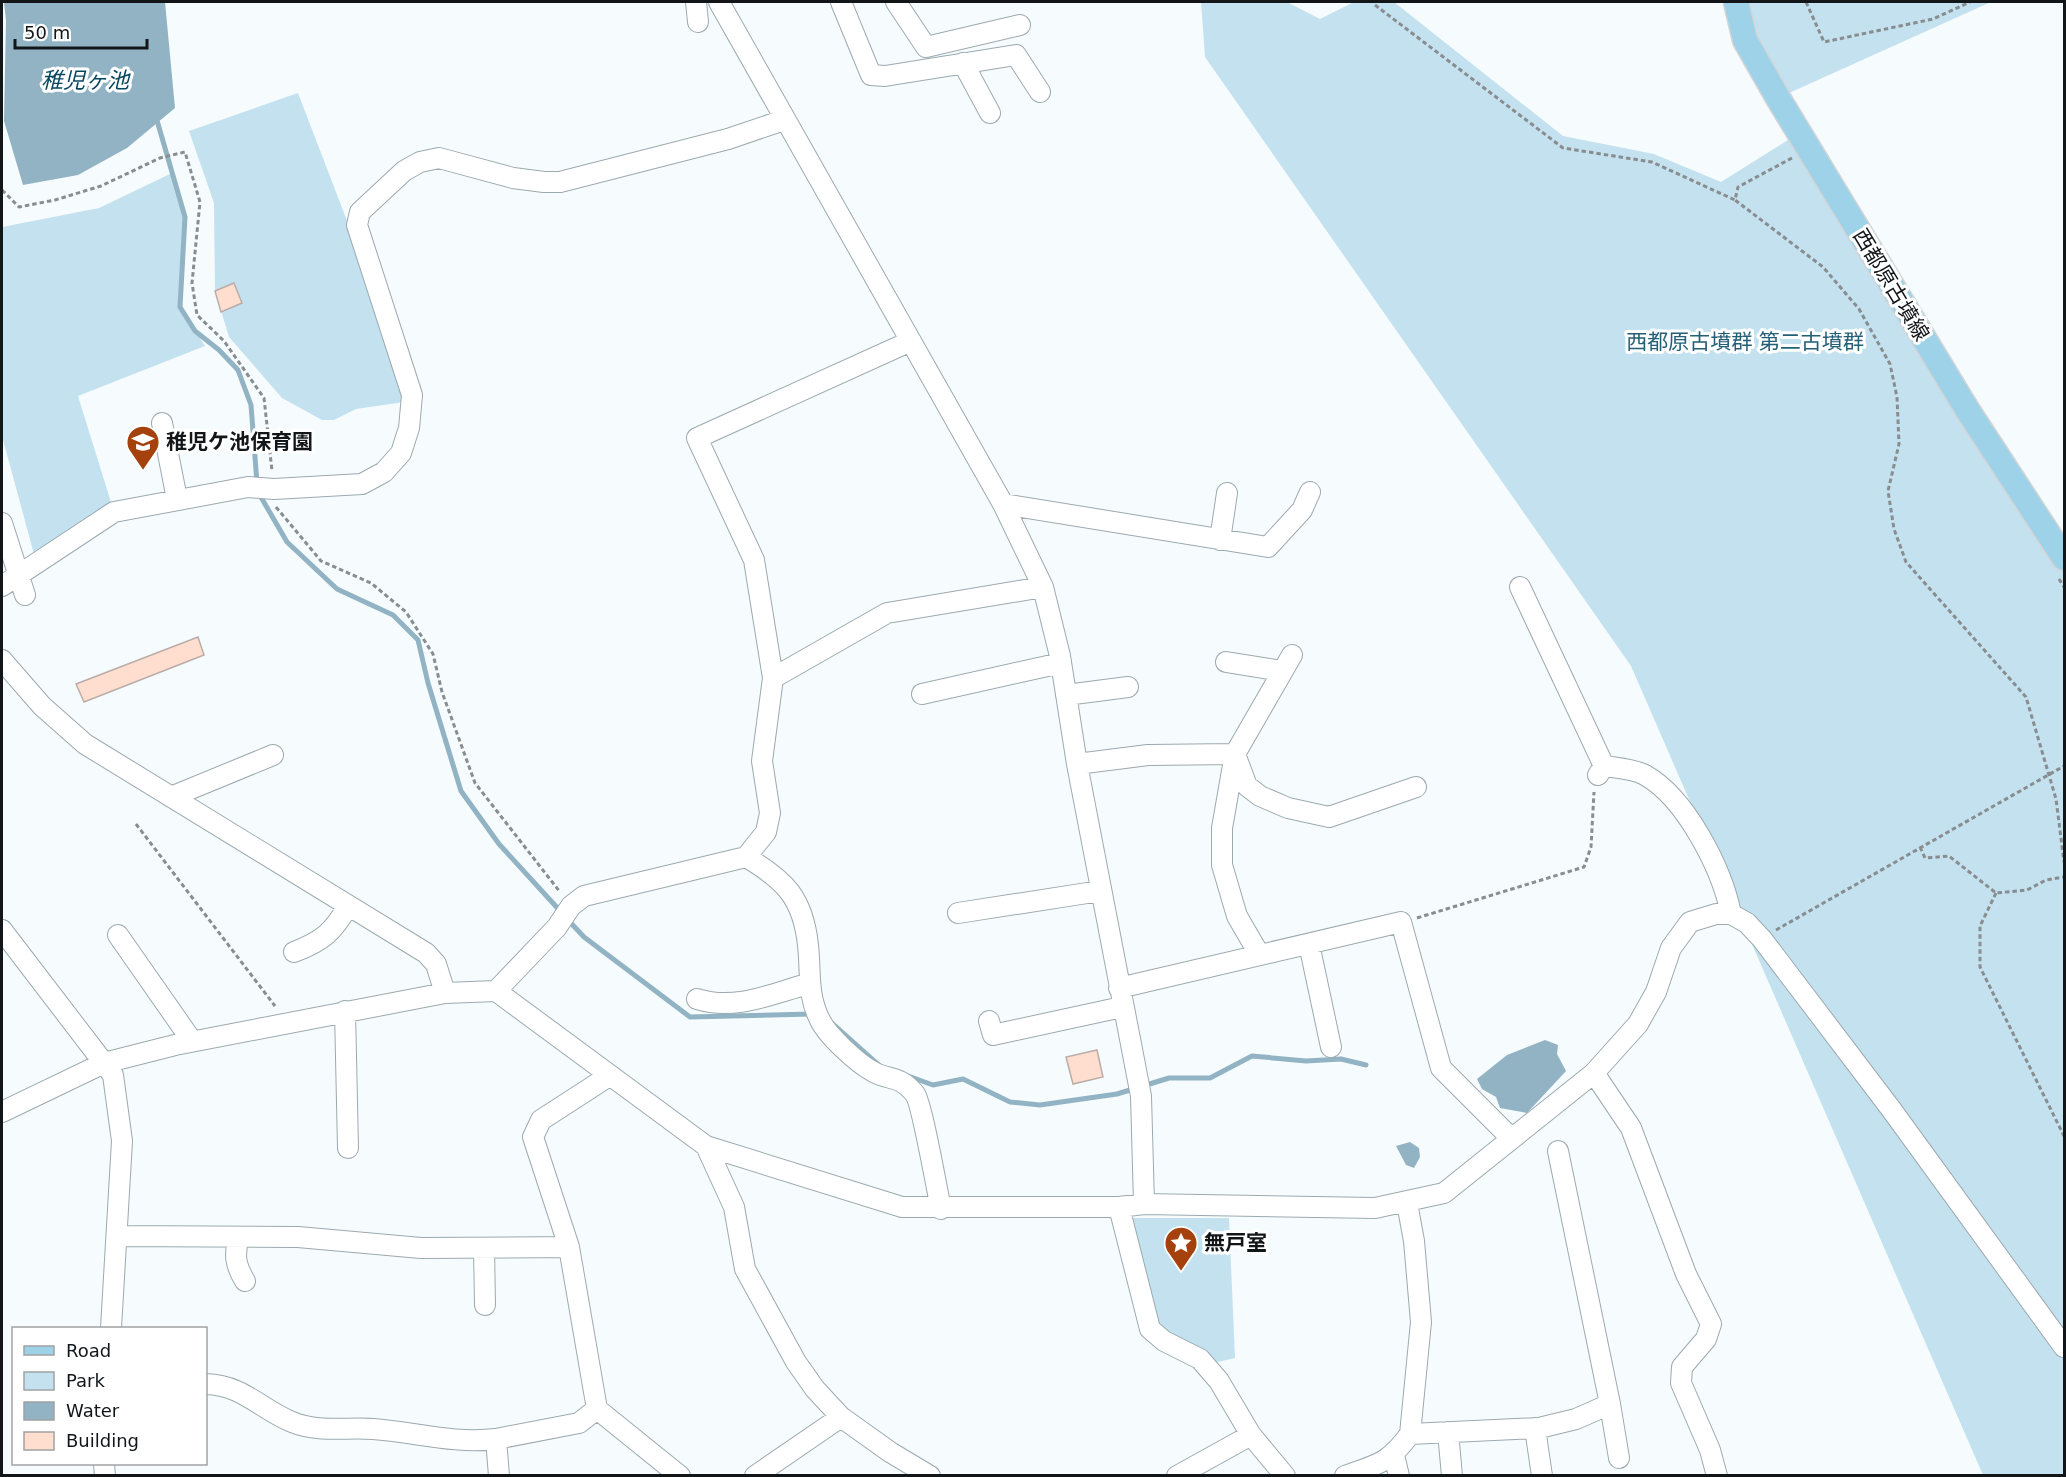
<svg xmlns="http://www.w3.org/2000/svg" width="2066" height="1477" font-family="'DejaVu Sans','Noto Sans JP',sans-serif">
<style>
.green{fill:#c4e1ef}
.water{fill:#92b3c3}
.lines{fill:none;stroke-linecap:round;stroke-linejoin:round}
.stream{stroke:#92b3c3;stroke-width:5}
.building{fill:#ffddcf;stroke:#baada8;stroke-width:1.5}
.minor-casing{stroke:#9ca9af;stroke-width:22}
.major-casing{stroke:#d4d5d6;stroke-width:27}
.path{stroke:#888d90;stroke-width:3;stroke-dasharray:4.5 3;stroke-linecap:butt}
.minor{stroke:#fff;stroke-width:20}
.major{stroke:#9ed2e9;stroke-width:24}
.labels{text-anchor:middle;stroke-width:6;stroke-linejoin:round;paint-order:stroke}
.street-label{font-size:21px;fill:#121619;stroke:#fff}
.park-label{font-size:21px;fill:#245f78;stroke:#fff}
.poi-label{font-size:21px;font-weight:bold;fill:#121619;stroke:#fff;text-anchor:start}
.water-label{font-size:22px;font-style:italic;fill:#04475f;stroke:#fff}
</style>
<rect width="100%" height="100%" fill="#f6fcfe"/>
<path class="green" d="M 1201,2 L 1287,2 L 1320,19 L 1354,2 L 1394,2 L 1563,136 L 1654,154 L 1721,182 L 1799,133 L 2064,558 L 2064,1475 L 1983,1475 L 1631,666 L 1205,57 Z
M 1736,2 L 1991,2 L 1778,98 Z
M 298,93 L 349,226 L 404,402 L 356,409 L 334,420 L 322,420 L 282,398 L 229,337 L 215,291 L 214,203 L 189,131 Z
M 172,173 L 185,217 L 180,307 L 205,346 L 78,396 L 114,512 L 35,558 L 2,436 L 2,227 L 99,208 Z
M 1127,1218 L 1229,1218 L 1235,1358 L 1213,1363 L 1155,1327 Z"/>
<path class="water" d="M 4,2 L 165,2 L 175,108 L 127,148 L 78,175 L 23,185 L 4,121 L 6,20 Z
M 1545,1040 L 1558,1045 L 1557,1054 L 1566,1071 L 1527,1113 L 1500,1108 L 1496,1097 L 1482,1089 L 1477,1079 L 1507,1055 Z
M 1410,1142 L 1419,1148 L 1420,1157 L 1414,1168 L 1406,1165 L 1396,1146 Z"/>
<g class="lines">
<path class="stream" d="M 156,117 L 185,217 L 180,307 L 195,331 L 219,350 L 238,370 L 251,405 L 257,483
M 258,492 L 287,542 L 337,589 L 393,615 L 418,640 L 428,683 L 461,791 L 499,844 L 562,913
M 568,920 L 584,937 L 690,1017 L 812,1014
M 833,1024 L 880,1066
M 908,1076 L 933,1085 L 963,1079 L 1010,1102 L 1040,1105 L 1117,1094 L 1169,1078 L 1210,1078 L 1252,1056 L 1306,1061 L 1341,1059 L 1366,1065"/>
</g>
<path class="building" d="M 234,283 L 242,303 L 221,312 L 215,291 Z
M 198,637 L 204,655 L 84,702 L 76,684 Z
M 1097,1050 L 1103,1077 L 1073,1084 L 1066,1057 Z"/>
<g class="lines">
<g class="minor-casing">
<path id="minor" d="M 696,2 L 698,22
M 719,2 L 1003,504 L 1043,587 L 1060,656 L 1077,764 L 1141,1096 L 1144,1204
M 841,2 L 871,75 L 885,76 L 1016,55 L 1040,92
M 896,2 L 926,47 L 1020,25
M 963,63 L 990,113
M 162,423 L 177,499
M 1003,504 L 1268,547 L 1302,510 L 1310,492
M 2,523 L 25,595
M 1220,540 L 1227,493
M 2,586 L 114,512 L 248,487 L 274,489 L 362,484 L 384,472 L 401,453 L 409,428 L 412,395 L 357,225 L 360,212 L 404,171 L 420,162 L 439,158 L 513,178 L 544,182 L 560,182 L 728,139 L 784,120
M 1520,587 L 1604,766
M 2,660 L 42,706 L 85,744 L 426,953 L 436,964 L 445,993
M 1226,662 L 1282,671
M 773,678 L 754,560 L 697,438 L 911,341
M 922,694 L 1061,663
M 1066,695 L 1128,687
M 1077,764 L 1148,755 L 1235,754 L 1247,786 L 1260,796 L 1288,808 L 1329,817 L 1416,787
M 1598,775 L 1604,766 C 1617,768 1634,769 1645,775 C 1686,798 1722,869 1731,914
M 171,797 L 273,755
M 746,857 C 785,880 803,898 808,945 C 811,972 807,995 820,1020 C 827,1035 857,1063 872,1071 C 888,1081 899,1074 915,1094 C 922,1104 937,1190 941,1209
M 958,913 L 1100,891
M 2,930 L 113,1075 L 122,1141 L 111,1328
M 118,935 L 192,1041
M 1309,944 L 1331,1047
M 294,952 C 323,941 333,932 348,906
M 1259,954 L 1237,916 L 1222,865 L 1222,828 L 1235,754 L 1292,655
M 1119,988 L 1401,922 L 1441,1068 L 1511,1138
M 496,991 L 557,927 L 571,906 L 584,896 L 746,857 L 766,832 L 770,813 L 762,761 L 773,678 L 887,613 L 1043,587
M 697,999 C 736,1011 770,994 808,984
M 345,1011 L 348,1148
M 989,1021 L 993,1035 L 1122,1007
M 1594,1073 L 1631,1128 L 1686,1274 L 1711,1324 L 1706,1339 L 1682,1367 L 1681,1383 L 1710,1450 L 1717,1476
M 609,1076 L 541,1120 L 533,1137 L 569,1247 L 597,1409 L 680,1476
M 2,1112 L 104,1063 L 175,1045 L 445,993 L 496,991 L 706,1146 L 902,1207 L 1119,1207 L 1144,1204 L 1375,1208 L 1444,1193 L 1594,1073 L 1638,1024 L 1656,992 L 1671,948 L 1690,922 L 1716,914 L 1731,914 L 1747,923 L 1762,939 L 1891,1109 L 2064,1347
M 706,1146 L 734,1207 L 745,1269 L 796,1362 L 815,1389 L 841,1417 L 890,1452 L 930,1476
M 1407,1203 L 1414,1241 L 1421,1322 L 1410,1434 L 1539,1428 L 1576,1419 L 1610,1404 L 1558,1151
M 1119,1207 L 1150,1329 L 1164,1341 L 1200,1359 L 1219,1381 L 1251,1435 L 1285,1476
M 117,1236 L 298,1237 L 421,1248 L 569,1247
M 239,1237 C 234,1254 235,1265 245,1281
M 484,1248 L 485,1305
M 206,1384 C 243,1385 260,1409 292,1422 C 319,1433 345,1427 373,1429 C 415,1432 453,1444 496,1439 L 499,1476
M 1610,1404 L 1619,1458
M 1535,1428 L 1542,1476
M 1448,1432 L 1452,1476
M 496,1439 L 579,1423 L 597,1409
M 1394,1455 L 1399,1476
M 104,1464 L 105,1476
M 755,1476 L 841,1417
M 1177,1476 L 1251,1435
M 1345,1476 C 1378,1464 1388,1464 1410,1434"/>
</g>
<g class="major-casing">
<path id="major" d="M 1736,2 L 1745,40 L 1778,98 L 1968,411 L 2064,558"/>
</g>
<path class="path" d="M 1806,2 L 1824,42 L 1933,19 L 1970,2
M 1375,5 L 1563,148 L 1652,162 L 1735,200
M 1792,158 L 1738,187 L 1735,200 L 1823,267 L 1859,309 L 1890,364 L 1897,397 L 1899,444 L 1888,491 L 1894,529 L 1906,562 L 2026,697 L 2056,799 L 2064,862
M 2,190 L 19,207 L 55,200 L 101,186 L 160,158 L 185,152 L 200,202 L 192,283 L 197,315 L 224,341 L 264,398 L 272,471
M 276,507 L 321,561 L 371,583 L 406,612 L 433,654 L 442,692 L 475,783 L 560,892
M 2059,579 L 2064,587
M 136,824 L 275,1006
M 1920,847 L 1925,858 L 1949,856 L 1996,893 L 2027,890 L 2046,880 L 2064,877
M 1996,893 L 1980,926 L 1980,967 L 2064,1136
M 1417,918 L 1584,867 L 1591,847 L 1594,792
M 1776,930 L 2064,766"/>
<use href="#minor" class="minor"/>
<use href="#major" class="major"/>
</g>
<defs>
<g id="school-pin" transform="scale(1.725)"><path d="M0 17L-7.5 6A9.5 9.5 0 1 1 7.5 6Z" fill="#a5410d" stroke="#fff"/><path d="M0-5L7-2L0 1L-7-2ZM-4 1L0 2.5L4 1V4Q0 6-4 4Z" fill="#fff"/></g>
<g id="sight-pin" transform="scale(1.725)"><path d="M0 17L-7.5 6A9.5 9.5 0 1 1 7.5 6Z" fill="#a5410d" stroke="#fff"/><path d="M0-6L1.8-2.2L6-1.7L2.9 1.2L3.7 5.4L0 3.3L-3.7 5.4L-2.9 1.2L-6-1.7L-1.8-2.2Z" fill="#fff"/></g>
</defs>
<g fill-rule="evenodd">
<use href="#school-pin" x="143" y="442"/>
<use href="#sight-pin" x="1181" y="1243"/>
</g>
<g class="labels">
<g class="street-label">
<text transform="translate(1891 285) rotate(59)" y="7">西都原古墳線</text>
</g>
<g class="park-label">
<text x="1745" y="349">西都原古墳群 第二古墳群</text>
</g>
<g class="poi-label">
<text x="166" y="449">稚児ケ池保育園</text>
<text x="1204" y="1250">無戸室</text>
</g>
<g class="water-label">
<text x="85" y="88">稚児ヶ池</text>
</g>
</g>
<rect width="2066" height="1477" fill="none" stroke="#121619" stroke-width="6"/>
<rect x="12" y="1327" width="195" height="138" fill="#ffffff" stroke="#a0a2a3" stroke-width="1.5"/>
<rect x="24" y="1346" width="30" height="9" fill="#9ed2e9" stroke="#a0a2a3" stroke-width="1.5"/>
<text x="66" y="1357" font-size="18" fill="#121619">Road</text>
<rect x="24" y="1372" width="30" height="18" fill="#c4e1ef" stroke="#a0a2a3" stroke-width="1.5"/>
<text x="66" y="1387" font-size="18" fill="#121619">Park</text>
<rect x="24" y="1402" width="30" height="18" fill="#92b3c3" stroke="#a0a2a3" stroke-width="1.5"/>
<text x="66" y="1417" font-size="18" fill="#121619">Water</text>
<rect x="24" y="1432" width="30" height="18" fill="#ffddcf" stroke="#a0a2a3" stroke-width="1.5"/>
<text x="66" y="1447" font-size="18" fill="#121619">Building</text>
<path d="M15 39v9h132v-9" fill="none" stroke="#121619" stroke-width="3"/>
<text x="24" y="39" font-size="18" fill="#121619" stroke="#ffffff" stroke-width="4.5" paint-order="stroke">50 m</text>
</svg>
